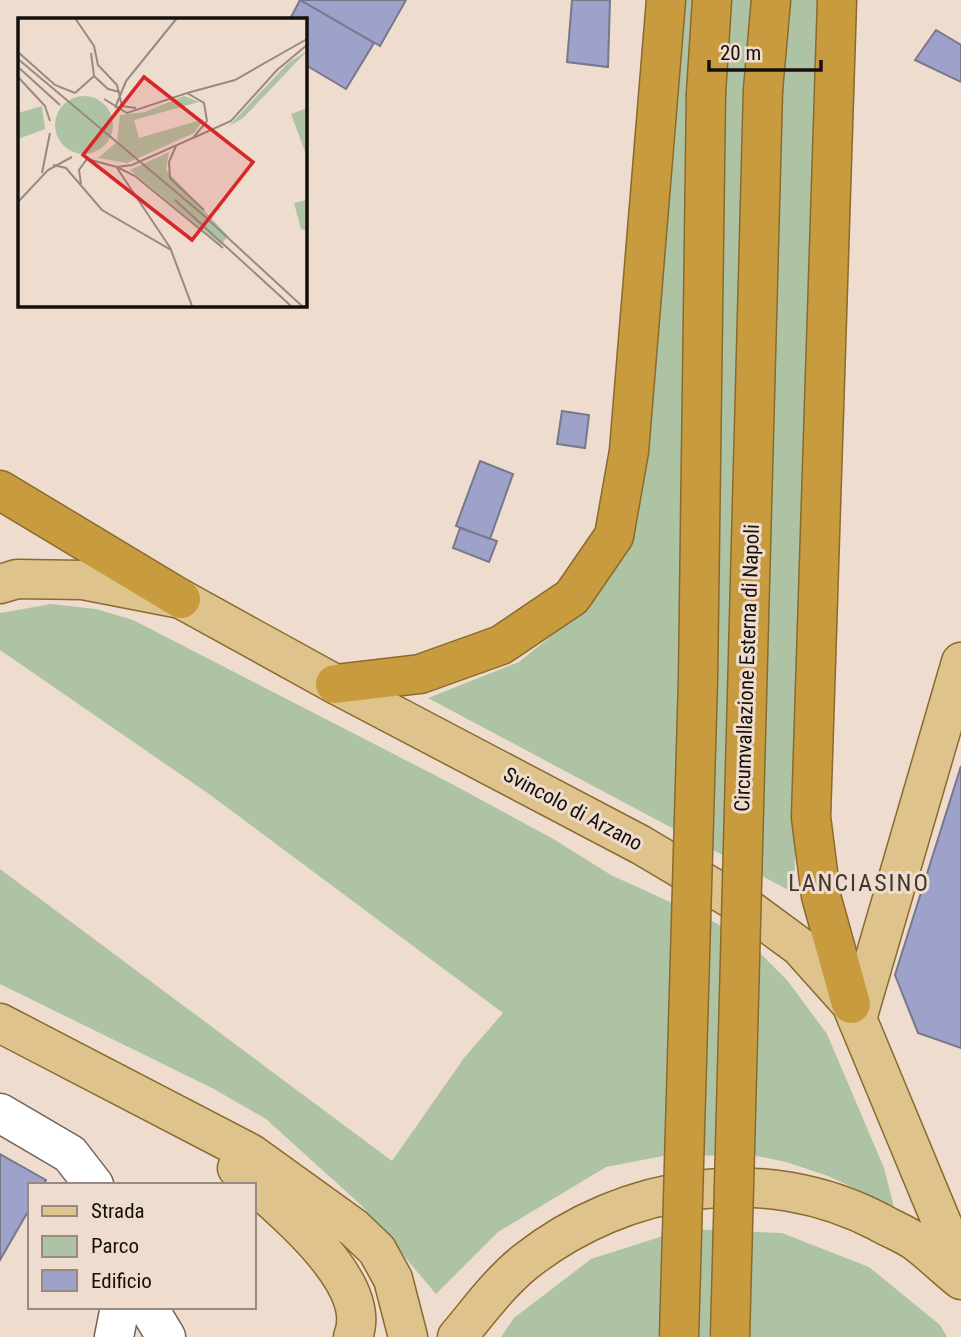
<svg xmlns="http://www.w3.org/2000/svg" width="961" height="1337" font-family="'Roboto Condensed',sans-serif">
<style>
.green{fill:#adc3a3}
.building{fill:#9ea1ca;stroke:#77788a;stroke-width:2}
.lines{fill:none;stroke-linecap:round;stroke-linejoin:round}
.minor-casing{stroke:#726257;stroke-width:41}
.major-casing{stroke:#8a6a2d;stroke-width:41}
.highway-casing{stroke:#8a6a2d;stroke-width:41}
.minor{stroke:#fff;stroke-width:38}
.major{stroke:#dfc38c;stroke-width:38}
.highway{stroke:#c99b3f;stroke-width:38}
.highway-bridge-casing{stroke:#8a6a2d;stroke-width:41;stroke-linecap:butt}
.highway-bridge{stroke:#c99b3f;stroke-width:38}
.labels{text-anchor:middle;stroke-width:6;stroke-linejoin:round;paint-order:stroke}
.street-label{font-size:21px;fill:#16100b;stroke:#eedccf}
.quarter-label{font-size:24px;letter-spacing:2px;fill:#44362c;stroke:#eedccf}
.inset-road{fill:none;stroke:#988a81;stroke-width:2}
.view{fill:#d62828;fill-opacity:0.15;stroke:#d62828;stroke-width:3.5}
.inset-edge{fill:none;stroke:#16100b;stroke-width:3.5}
</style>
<rect width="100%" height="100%" fill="#eedccf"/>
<path class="green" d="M 686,0 L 818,0 L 794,893 L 428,698 L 519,662 L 581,612 L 625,557 Z
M 51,604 L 96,609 L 133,620 L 452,784 L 555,840 L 611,875 L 718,924 L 761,954 L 787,980 L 827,1034 L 884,1168 L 894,1207 L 828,1176 L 786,1162 L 752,1155 L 663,1156 L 606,1167 L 498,1232 L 436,1294 L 361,1205 L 266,1119 L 214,1089 L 0,984 L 0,869 L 392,1161 L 464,1058 L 503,1013 L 209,794 L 0,650 L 0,613 Z
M 685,1229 L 782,1233 L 869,1267 L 940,1325 L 947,1337 L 501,1337 L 514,1318 L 591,1259 Z"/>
<path class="building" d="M 300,0 L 406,0 L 380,46 Z
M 300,0 L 374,43 L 346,89 L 304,64 L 304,19 L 290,19 Z
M 572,0 L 610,0 L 608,67 L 567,62 Z
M 936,30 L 961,45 L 961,82 L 915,60 Z
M 562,411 L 589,415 L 585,448 L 557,444 Z
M 480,461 L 513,474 L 490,539 L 456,526 Z
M 460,528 L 497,541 L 489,562 L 453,548 Z
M 961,766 L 961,1048 L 918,1033 L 895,975 Z
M 0,1154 L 46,1180 L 43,1185 L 30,1185 L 30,1208 L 0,1260 Z"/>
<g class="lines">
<g class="minor-casing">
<path id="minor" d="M 0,1113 L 70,1154 L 94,1185
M 148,1307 L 166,1337
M 114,1337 L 120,1307"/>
</g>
<g class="major-casing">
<path id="major" d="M 0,584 L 17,579 L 83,580 L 181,599 L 335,684 L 641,845 L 747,908 L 800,947 L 851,1004 L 961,1269
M 857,1019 L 961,662
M 0,1023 L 250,1153 L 354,1228 L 377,1250 L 393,1279 L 408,1337
M 237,1168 C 272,1203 376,1280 353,1337
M 457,1337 C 479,1311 499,1283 525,1262 C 625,1183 764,1162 879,1222 C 891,1229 905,1234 916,1242 C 932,1254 946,1268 961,1280"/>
</g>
<g class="highway-casing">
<path id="highway" d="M 837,0 L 811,817 L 821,896 L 851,1004
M 763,90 L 771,0
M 706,93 L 712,0
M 0,490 L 181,599
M 335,684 L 420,674 L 501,645 L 572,597 L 614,536 L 629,451 L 666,0"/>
</g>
<use href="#minor" class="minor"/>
<use href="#major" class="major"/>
<use href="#highway" class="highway"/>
<g class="highway-bridge-casing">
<path id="highway-bridge" d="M 679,1337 L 698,679 L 706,93
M 730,1337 L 763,90"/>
</g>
<use href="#highway-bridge" class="highway-bridge"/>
</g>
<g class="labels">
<g class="street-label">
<text transform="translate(747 668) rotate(-88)" y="7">Circumvallazione Esterna di Napoli</text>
<text transform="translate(573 809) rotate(28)" y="7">Svincolo di Arzano</text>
</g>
<g class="quarter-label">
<text x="859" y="891">LANCIASINO</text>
</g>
</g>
<g transform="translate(18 18)">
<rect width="289" height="289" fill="#eedccf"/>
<path d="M 289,33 L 225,100 L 211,108 L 270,45 ZM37 107a29 29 0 1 1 58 0a29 29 0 1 1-58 0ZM 166,78 L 181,84 L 116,102 L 121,120 L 186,101 L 176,115 L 109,145 L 80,140 L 99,124 L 102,97 L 127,94 ZM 24,88 L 27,111 L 0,121 L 0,95 ZM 289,90 L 289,139 L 273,96 ZM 151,134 L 148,152 L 210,218 L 203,227 L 112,152 ZM 289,182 L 288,210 L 289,213 L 283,211 L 276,185 Z" fill="#adc3a3"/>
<path class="inset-road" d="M 57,0 L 76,28 L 80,47 L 99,67 L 104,88 L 118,90M 0,34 L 37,67 L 57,75M 73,35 L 76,58 L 90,71 L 102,74M 0,41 L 183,195 L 284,288M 0,49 L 42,87M 0,59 L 27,88 L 32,103M 57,75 L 76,58M 169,75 L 217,62 L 289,21M 97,90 L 108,63 L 159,0M 175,120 L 213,103 L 259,52 L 289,27M 158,128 L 151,144 L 152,160 L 186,192M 35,147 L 48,150 L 84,192 L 153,232 L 174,288M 99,149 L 117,158 L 205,230M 99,150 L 153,231M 24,155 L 32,115M 63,166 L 61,152 L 69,141 L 99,149 L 114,147 L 175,120 L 189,103 L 186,85 L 169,75 L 109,95 L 86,81M 157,182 L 273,288M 0,184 L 30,152 L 54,139"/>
<path class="view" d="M 126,59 L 235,144 L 174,222 L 65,137 Z"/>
<rect width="289" height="289" class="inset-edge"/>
</g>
<rect x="28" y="1183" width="228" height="126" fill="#eedccf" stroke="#988a81" stroke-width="2"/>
<rect x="42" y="1206" width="35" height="10" fill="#dfc38c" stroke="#988a81" stroke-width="2"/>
<text x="91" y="1218" font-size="21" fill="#16100b">Strada</text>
<rect x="42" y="1236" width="35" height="21" fill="#adc3a3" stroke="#988a81" stroke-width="2"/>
<text x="91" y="1253" font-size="21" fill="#16100b">Parco</text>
<rect x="42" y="1270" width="35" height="21" fill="#9ea1ca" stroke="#988a81" stroke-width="2"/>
<text x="91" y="1288" font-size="21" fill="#16100b">Edificio</text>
<path d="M709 60v10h112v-10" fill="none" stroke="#16100b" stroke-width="3.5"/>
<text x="720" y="60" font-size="21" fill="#16100b" stroke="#eedccf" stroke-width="5" paint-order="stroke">20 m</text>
</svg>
